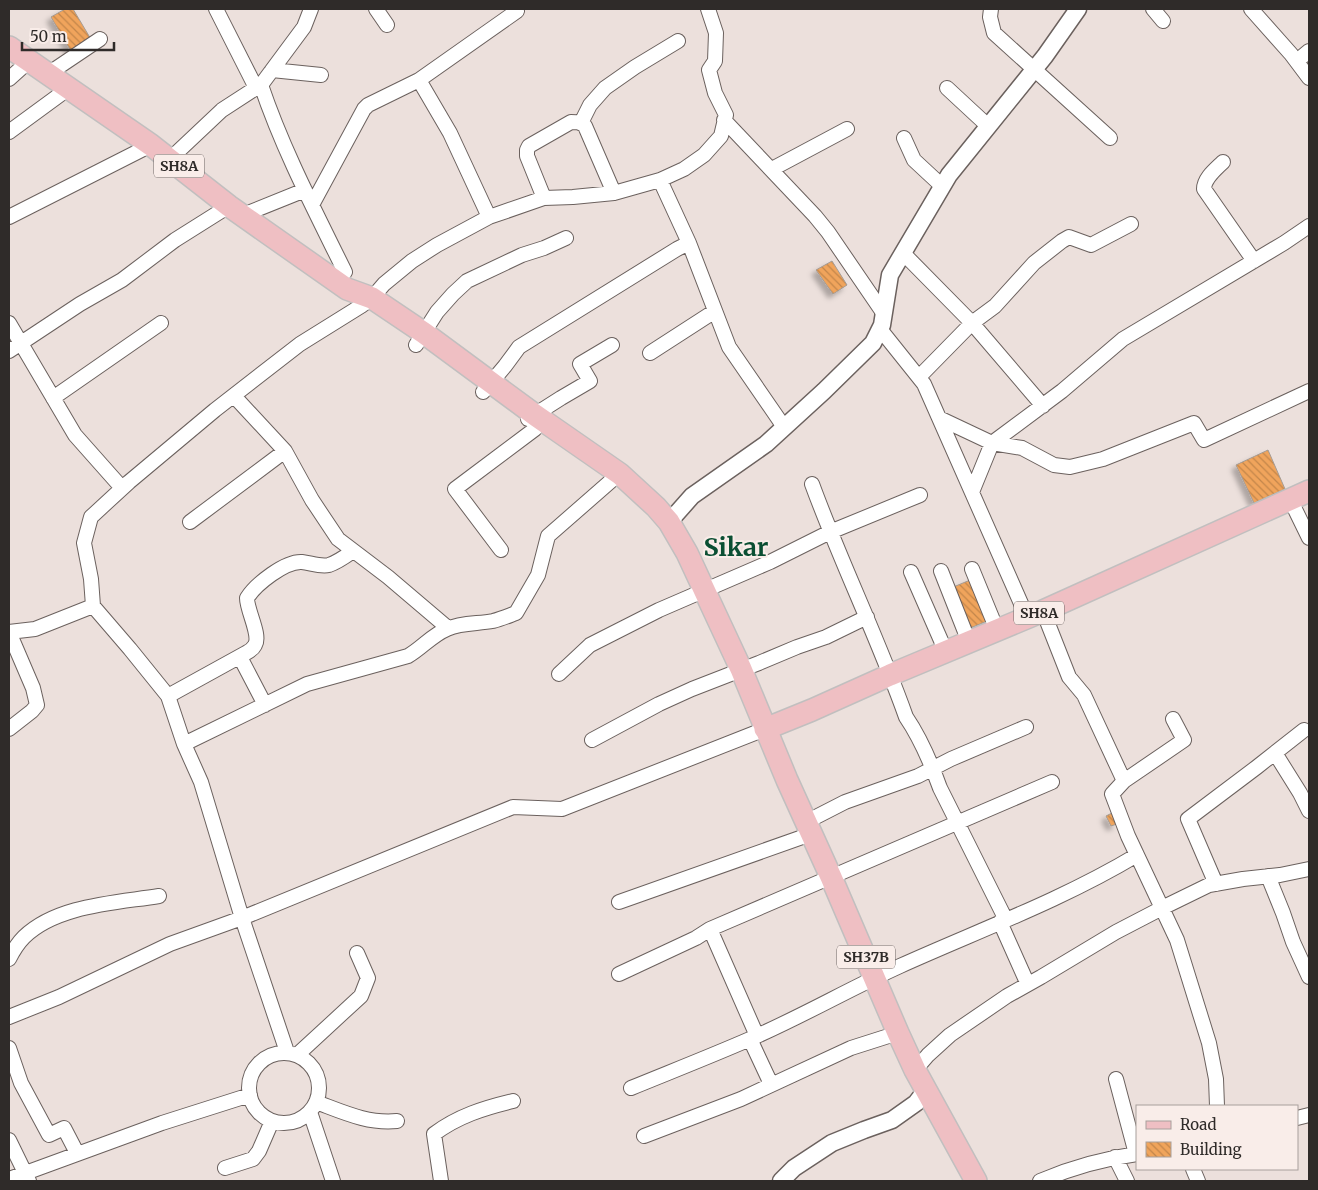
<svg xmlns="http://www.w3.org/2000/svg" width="1318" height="1190" font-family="Merriweather,serif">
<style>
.building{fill:url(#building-back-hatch);stroke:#a49b94;filter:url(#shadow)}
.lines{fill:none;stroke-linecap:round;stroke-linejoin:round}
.minor-casing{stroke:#6b615e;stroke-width:16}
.tertiary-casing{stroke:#6b615e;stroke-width:19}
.primary-casing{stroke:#c1bfbf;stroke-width:24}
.minor{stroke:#fff;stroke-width:14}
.tertiary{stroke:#fff;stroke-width:16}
.primary{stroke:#efbfc3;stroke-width:21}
.labels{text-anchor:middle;stroke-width:4;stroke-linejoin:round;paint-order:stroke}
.shield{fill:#f9ede9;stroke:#6c6563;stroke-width:1}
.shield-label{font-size:14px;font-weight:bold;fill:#2f2b29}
.town-label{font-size:25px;font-weight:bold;fill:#0b4f33;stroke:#f9ede9}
</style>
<defs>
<pattern id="building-back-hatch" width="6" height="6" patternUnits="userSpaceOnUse" patternTransform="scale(1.25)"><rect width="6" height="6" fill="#f0a45b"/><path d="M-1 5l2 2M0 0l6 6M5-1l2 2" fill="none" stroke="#c3864b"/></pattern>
<filter id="shadow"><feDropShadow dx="-4.5" dy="4.5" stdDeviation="2.5" flood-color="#0004"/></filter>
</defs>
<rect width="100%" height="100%" fill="#ece0dc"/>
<path class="building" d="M 65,9 L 73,9 L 92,41 L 72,53 L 51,17 Z
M 832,261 L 847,285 L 833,294 L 816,270 Z
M 1268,450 L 1285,489 L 1254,503 L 1236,465 Z
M 975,578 L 992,619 L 968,629 L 951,588 Z
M 1112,813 L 1117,824 L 1111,826 L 1106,816 Z"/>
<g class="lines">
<g class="minor-casing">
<path id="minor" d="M 216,9 L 256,88 L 261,85
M 311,9 L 304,27 L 261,85 C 283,150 315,211 345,272
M 376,9 L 387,25
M 991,9 L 990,17 L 994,33 L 1110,138
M 1153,9 L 1163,21
M 1251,9 L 1291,54 L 1309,78
M 1297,61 L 1309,51
M 272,70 L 321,75
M 48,74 L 100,39
M 9,79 L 29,61
M 419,80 L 450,133 L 489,217
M 947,88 L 988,126
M 724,120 L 815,216 L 828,232 L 884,314
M 581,123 L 590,105 L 605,88 L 635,67 L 678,41
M 9,132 L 69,88
M 904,138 L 914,160 L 942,186
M 170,159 L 222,110 L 256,88
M 1223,162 C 1216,169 1204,178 1204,189 L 1254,261
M 772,169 L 847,129
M 660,180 L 689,243 L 729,347 L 784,427
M 544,198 L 527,156 L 527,150 L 529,146 L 571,122 C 577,122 580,122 585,126 L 614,193
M 312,205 L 364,109 L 368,105 L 419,80 L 517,11
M 243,215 L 305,190
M 9,217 L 151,145
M 903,253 L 972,323 L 1043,406
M 9,323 L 75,435 L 122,488
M 880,329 L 924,384 L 1027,617
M 416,345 L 437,312 L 453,294 L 467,281 L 522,255 L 544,248 L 566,238
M 9,351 L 80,304 L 122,280 L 175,240 L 229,206
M 650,353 L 715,311
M 919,377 L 972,323 L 995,306 L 1034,263 L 1062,241 L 1069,237 L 1091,245 L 1131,224
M 483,392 L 505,366 L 519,347 L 677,249 L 689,243
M 234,396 L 285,451 L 312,500 L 338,539 L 388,577 L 448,628
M 53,398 L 161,323
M 939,418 L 992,443 L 1022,448 L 1054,465 L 1070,467 L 1103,459 L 1194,423 L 1204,440 L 1309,391
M 528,419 L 561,398 L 590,381 L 580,364 L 612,345
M 812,484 C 841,563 878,638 906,717 C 921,739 931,763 940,788 L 1006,920
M 972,492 L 992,443 L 1062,391 L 1123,339 L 1284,243 L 1309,226
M 1290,499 L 1309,538
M 190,522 L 285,451
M 501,550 L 455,489 L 535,429
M 972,569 L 997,630
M 941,571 L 969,642
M 911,572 L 946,652
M 93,606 L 91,579 L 84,543 L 91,517 L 129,482 L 215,410 L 300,344 L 361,306 L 372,298 L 384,284 L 412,261 L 437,245 L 489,217 L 544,198 L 573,197 L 614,193 L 660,180 L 684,169 L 704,155 L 721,136 L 726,115 L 715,93 L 709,70 L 715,61 L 716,33 L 708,9
M 1043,611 L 1069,677 L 1084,695 L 1124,781 L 1112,794 L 1128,836 L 1177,940 L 1209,1043 L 1216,1079 L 1217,1106
M 9,632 L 35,629 L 93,606 L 130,649 L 168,696 L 184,744 L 201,782 L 242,918 L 287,1052
M 240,657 L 265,705
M 559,674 L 590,645 L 659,610 L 770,562 L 830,532 L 920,495
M 168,696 L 246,653 C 250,651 253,649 255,645 C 261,635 247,611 247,598 C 256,584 285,561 302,562 C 311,563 320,567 329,565 C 338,562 346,556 353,551
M 9,729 L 32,711 L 37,705 L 33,688 L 9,632
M 592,740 L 659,704 L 692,689 L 759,663 L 797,647 L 826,637 L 867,617
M 184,744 L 307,684 L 408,656 C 422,648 432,635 447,629 C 462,622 478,624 493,621 C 501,619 508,616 516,613 L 538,575 L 548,536 L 612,480
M 1275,753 L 1300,793 L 1309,811
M 1124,781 L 1184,740 L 1173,719
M 806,822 L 845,802 L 918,776 L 951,759 L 1026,727
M 1268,876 L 1283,913 L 1293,942 L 1309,977
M 1216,884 L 1188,819 L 1257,767 L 1304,730
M 619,902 L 811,834
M 1000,922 L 1025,978
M 710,929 L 757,1036
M 9,959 C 13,951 18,943 24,937 C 57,905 116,903 159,896
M 619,974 L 696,938 L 710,929 L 1052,782
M 9,1017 L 59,997 L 170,944 L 242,918 L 513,807 L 562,809 L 765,729
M 750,1039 L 771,1084
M 9,1048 L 21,1083 L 49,1135 L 64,1128 L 77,1153
M249 1088a35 35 0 1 1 70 0a35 35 0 1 1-70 0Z
M 297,1055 L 361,996 L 368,978 L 357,953
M 915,1070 L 928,1055 L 950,1035 L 1007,996 L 1041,977 L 1116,932 L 1166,906 L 1209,885 L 1243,879 L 1280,875 L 1309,869
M 1116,1079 L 1136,1154
M 631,1088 C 670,1072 711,1056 750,1039 C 801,1017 849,989 900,966 C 980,930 1062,900 1137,855
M 316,1102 C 343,1112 368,1124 397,1121
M 310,1112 L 333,1181
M 1297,1118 L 1309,1115
M 644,1136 L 741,1099 L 851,1048 L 898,1033
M 9,1140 L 29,1181
M 1115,1157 L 1127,1181
M 225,1168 L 253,1159 L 259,1151 L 272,1121
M 1193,1169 L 1198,1181
M 9,1179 L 162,1123 L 250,1095
M 441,1181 L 434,1134 C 458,1116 484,1108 513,1101
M 1040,1181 C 1073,1167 1101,1159 1137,1154"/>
</g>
<g class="tertiary-casing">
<path id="tertiary" d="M 669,522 L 692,496 L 766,444 L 824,391 L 873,343 L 882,325 L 890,275 L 949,175 L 1045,56 L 1078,9
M 781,1181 L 794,1168 L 832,1143 L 864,1130 L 892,1120 L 916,1103 L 926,1090"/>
</g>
<g class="primary-casing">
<path id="primary" d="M 9,47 L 151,145 L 229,206 L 347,289 L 372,298 L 424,333 L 535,415 L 620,474 L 656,507 L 669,522 L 687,553 L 741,669 L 787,780 L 831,877 L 898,1033 L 915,1070 L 976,1181
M 765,729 L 812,710 L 890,675 L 1043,611 L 1309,491"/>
</g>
<use href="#minor" class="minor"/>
<use href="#tertiary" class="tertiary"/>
<use href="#primary" class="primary"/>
</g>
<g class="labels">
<g class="shield">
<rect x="154" y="154.5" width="50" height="23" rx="4"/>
<rect x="1014" y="601.5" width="50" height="23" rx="4"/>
<rect x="837" y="945.5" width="58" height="23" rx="4"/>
</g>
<g class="shield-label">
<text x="179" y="171">SH8A</text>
<text x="1039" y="618">SH8A</text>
<text x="866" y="962">SH37B</text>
</g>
<g class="town-label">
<text x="736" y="556">Sikar</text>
</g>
</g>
<rect width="1318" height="1190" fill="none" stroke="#2f2b29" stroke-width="20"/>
<rect x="1136" y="1105" width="162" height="65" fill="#f9ede9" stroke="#a89f9c"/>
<rect x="1146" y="1121" width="25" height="8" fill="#efbfc3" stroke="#a89f9c"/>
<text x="1180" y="1130" font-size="15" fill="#2f2b29">Road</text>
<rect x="1146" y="1142" width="25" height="15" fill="url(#building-back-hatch)" stroke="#a89f9c"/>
<text x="1180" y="1155" font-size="15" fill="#2f2b29">Building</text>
<path d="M22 42v8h92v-8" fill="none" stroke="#2f2b29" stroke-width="2.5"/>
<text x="30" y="42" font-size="15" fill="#2f2b29" stroke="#f9ede9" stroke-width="4" paint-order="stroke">50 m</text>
</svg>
